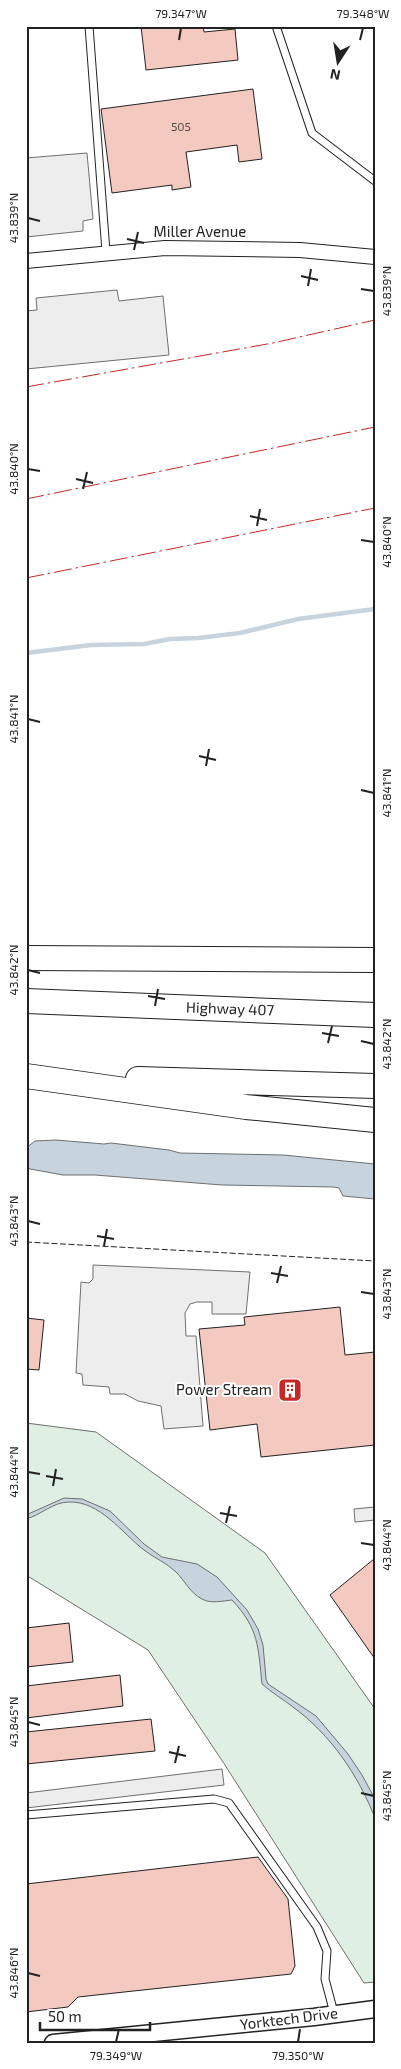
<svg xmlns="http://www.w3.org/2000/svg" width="401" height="2069" font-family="'Exo 2',sans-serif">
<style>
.green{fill:#e0efe3;stroke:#6f6f6f}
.parking{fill:#ededed;stroke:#6f6f6f}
.water{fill:#c7d3dd;stroke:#6f6f6f}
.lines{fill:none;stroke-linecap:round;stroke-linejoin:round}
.stream{stroke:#c7d3dd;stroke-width:4.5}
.building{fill:#f3c9c0;stroke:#222}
.service-casing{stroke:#222;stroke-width:9}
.minor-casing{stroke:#222;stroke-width:16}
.tertiary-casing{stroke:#222;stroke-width:19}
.motorway-casing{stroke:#222;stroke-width:26}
.service{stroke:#fff;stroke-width:7}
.minor{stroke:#fff;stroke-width:14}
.tertiary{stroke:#fff;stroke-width:16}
.motorway{stroke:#fff;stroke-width:24}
.fence{stroke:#222;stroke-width:1;stroke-dasharray:6 2.5;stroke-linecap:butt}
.power{stroke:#c62828;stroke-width:1;stroke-dasharray:18 4 2.5 4;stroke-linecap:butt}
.ticks{fill:none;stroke:#222;stroke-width:2}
.labels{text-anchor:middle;stroke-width:4;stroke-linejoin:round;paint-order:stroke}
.number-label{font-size:12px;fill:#564c4a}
.street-label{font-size:15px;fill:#222;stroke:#fff}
.poi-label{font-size:15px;fill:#222;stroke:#fff;text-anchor:end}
.neatline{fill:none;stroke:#222;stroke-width:2}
.ticks-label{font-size:12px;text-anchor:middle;fill:#222}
</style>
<rect width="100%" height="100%" fill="#fff"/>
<path class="green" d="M 26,1423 L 96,1432 L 265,1553 L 375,1709 L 375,1982 L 364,1983 L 223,1762 L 148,1650 L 26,1575 Z"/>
<path class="parking" d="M 87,153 L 93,219 L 83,221 L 83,231 L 26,237 L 26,158 Z
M 117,290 L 119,301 L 163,296 L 169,355 L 26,369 L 26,311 L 37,310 L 36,298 Z
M 93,1265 L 250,1272 L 246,1314 L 212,1314 L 212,1302 L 197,1302 L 190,1304 L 185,1313 L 186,1336 L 196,1336 L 203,1426 L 164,1429 L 161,1406 L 138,1401 L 125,1394 L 110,1394 L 109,1387 L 83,1385 L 82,1374 L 76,1373 L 81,1282 L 89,1283 L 93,1279 Z
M 375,1507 L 375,1520 L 355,1522 L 354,1509 Z
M 222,1769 L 224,1785 L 26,1808 L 26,1793 Z"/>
<path class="water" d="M 56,1140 L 104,1144 L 111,1143 L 169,1150 L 180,1153 L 283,1155 L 375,1164 L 375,1199 L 343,1196 L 339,1188 L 333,1187 L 222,1185 L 95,1175 L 63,1175 L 30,1169 L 26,1166 L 26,1148 L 35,1141 Z
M 64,1498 L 82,1499 L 110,1511 L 144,1544 L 162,1557 L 197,1564 L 217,1577 L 247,1610 L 258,1629 L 263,1645 L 266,1679 L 268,1684 L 316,1716 L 348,1754 L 362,1775 L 375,1799 L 375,1818 C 358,1775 331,1735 293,1707 C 283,1699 272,1693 262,1684 C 258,1646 259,1629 232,1600 C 222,1601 211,1604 202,1599 C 190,1593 185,1581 176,1572 C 167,1563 154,1558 144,1550 C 122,1533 100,1501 69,1502 C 53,1502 41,1515 26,1519 L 26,1515 Z"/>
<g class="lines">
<path class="stream" d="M 26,653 L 91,645 L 144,644 L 170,639 L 198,638 L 240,633 L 298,619 L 375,609"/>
</g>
<path class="building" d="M 141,26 L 203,26 L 204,32 L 235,29 L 238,60 L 146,70 Z
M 253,89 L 262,159 L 239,162 L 237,145 L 186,152 L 191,187 L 172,190 L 172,185 L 112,193 L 101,109 Z
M 340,1307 L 345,1355 L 375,1352 L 375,1445 L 261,1457 L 257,1424 L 210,1430 L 199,1329 L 245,1325 L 244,1317 Z
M 26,1318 L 44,1320 L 39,1370 L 26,1369 Z
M 374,1559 L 375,1560 L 375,1659 L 330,1595 Z
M 69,1623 L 73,1662 L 26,1667 L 26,1628 Z
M 120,1675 L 123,1706 L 26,1718 L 26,1686 Z
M 151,1719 L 155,1751 L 26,1764 L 26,1732 Z
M 258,1857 L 288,1899 L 295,1966 L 291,1974 L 78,1997 L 68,2007 L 26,2012 L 26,1884 Z"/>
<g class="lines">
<g class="service-casing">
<path id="service" d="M 89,26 L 106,252
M 276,26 L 312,133 L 375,181
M 26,1815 L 214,1799 L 229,1803 L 317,1927 L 327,1951 L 325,1979 L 334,2013"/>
</g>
<g class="minor-casing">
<path id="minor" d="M 26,261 L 165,248 L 300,250 L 375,257"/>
</g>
<g class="tertiary-casing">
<path id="tertiary" d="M 53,2043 L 314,2017 L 375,2009"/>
</g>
<g class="motorway-casing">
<path id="motorway" d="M 26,958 L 375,960
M 26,1001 L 375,1015
M 26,1076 L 246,1107 L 375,1120
M 138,1079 L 375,1086"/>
</g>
<use href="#service" class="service"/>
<use href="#minor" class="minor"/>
<use href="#tertiary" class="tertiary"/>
<use href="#motorway" class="motorway"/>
<path class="fence" d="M 26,1242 L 375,1261"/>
<path class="power" d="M 26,387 L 273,343 L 375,320
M 26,499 L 375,427
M 26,578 L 375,508"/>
</g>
<path class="ticks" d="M 179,40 L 181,28M 360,40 L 363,28M 28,218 L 40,221M 127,239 L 144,243M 134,250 L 138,232M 301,276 L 318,280M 308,286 L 311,269M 361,289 L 374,291M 28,469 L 40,471M 76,479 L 93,483M 83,489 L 87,472M 250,516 L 267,520M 257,526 L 260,509M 361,540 L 374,542M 28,719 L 40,722M 199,756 L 216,760M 206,766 L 209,749M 361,790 L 374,793M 28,970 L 40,973M 148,996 L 165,999M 155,1006 L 158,989M 322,1033 L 339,1036M 361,1041 L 374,1044M 328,1043 L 332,1026M 28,1221 L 40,1224M 97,1236 L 114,1239M 104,1246 L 107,1229M 271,1273 L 288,1276M 277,1283 L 281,1266M 361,1292 L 374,1294M 28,1472 L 40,1474M 46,1476 L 63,1479M 53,1486 L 56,1469M 220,1513 L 237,1516M 226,1523 L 230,1506M 361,1543 L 374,1545M 28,1722 L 40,1725M 169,1752 L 186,1756M 175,1763 L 179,1746M 361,1793 L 374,1796M 28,1973 L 40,1976M 116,2042 L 119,2029M 298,2042 L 300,2029"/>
<defs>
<g id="building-square" transform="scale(1.25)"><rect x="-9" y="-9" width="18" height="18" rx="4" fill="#c62828" stroke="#fff"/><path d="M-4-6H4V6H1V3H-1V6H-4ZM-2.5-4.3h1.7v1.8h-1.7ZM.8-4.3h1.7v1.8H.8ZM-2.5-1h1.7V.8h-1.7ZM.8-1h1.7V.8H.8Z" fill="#fff"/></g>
</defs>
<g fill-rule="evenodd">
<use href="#building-square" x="290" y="1390"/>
</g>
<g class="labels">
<g class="number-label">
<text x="181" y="131">505</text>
</g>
<g class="street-label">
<text x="200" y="237">Miller Avenue</text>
<text transform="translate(230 1009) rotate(2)" y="5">Highway 407</text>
<text transform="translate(289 2019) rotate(-7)" y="5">Yorktech Drive</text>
</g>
<g class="poi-label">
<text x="272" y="1395">Power Stream</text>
</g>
</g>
<rect width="401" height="2069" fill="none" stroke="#ffffff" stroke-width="55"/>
<g transform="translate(338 62) rotate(192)" stroke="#ffffff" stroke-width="4" paint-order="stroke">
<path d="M0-4L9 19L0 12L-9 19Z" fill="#222222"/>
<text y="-8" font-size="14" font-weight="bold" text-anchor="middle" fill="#222222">N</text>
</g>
<path d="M40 2022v8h110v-8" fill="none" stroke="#222222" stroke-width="2.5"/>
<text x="48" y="2022" font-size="15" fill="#222222" stroke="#ffffff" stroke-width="4" paint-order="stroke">50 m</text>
<rect x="28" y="28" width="346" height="2014" class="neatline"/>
<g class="ticks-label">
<text x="181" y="18">79.347°W</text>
<text x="363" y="18">79.348°W</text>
<text transform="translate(14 218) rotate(-90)" y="4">43.839°N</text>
<text transform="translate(387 291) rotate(-90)" y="4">43.839°N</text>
<text transform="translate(14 469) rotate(-90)" y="4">43.840°N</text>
<text transform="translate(387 542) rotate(-90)" y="4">43.840°N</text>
<text transform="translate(14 719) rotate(-90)" y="4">43.841°N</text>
<text transform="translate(387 793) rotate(-90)" y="4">43.841°N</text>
<text transform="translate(14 970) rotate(-90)" y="4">43.842°N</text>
<text transform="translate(387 1044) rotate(-90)" y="4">43.842°N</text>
<text transform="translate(14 1221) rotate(-90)" y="4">43.843°N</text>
<text transform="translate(387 1294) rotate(-90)" y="4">43.843°N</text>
<text transform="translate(14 1472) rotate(-90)" y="4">43.844°N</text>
<text transform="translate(387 1545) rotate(-90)" y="4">43.844°N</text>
<text transform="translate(14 1722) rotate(-90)" y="4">43.845°N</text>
<text transform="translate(387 1796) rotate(-90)" y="4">43.845°N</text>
<text transform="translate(14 1973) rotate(-90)" y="4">43.846°N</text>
<text x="116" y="2060">79.349°W</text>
<text x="298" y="2060">79.350°W</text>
</g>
</svg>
